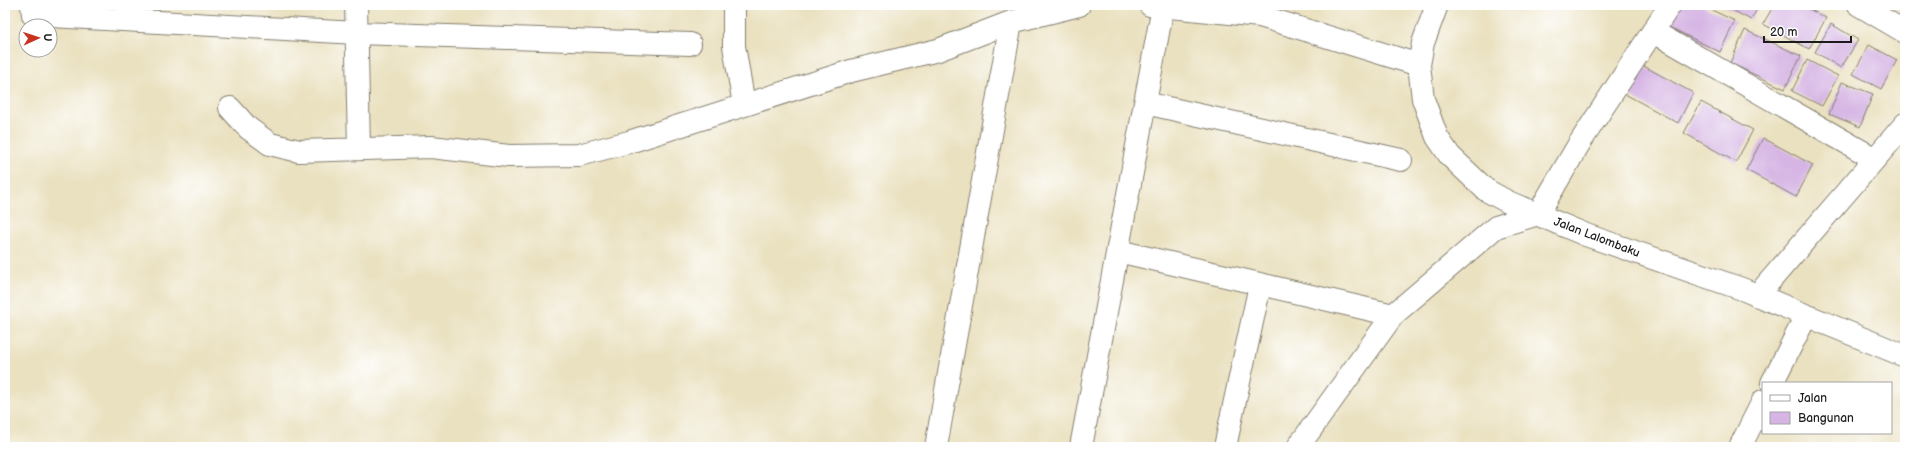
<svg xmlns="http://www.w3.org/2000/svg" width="1910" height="452" font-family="'Balsamiq Sans',sans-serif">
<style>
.building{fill:#d6b5e4}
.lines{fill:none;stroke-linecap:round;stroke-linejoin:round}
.minor-casing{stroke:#837e6e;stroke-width:24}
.minor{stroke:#fff;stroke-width:22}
.labels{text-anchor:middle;stroke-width:4;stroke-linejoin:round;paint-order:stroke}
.street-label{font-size:12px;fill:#1c1c1c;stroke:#fff}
</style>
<rect width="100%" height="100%" fill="#fff"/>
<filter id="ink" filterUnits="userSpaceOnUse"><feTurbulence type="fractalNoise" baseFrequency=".025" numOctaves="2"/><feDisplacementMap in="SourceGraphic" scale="8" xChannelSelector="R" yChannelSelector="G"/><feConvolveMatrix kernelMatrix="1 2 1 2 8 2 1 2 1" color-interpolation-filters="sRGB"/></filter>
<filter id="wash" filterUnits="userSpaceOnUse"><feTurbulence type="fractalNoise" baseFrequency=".012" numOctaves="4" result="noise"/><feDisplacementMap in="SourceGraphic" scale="16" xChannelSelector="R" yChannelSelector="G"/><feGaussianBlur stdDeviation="0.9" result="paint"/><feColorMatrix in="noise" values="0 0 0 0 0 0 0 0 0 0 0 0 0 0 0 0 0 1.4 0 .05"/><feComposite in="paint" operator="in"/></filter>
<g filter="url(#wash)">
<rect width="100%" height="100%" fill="#eae1c0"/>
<g id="blocks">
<path class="building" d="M 1679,5 L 1701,5 L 1735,21 L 1720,52 L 1669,27 Z
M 1723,5 L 1759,5 L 1751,20 Z
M 1774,5 L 1801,5 L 1826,18 L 1809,49 L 1763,24 Z
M 1831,24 L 1858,40 L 1841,68 L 1815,52 Z
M 1745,30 L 1801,56 L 1785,89 L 1730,63 Z
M 1869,45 L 1897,60 L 1881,89 L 1853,74 Z
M 1807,60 L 1838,76 L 1822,106 L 1792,91 Z
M 1640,64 L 1693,93 L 1678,123 L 1625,94 Z
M 1842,82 L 1873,94 L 1860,127 L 1829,114 Z
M 1701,102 L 1753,130 L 1736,162 L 1684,133 Z
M 1763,138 L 1813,165 L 1796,197 L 1746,170 Z"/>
</g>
</g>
<g filter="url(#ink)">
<use href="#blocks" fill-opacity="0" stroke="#837e6e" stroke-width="1"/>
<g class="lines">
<g class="minor-casing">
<path id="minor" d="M 32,5 L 33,15 L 357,33 L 690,44
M 356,5 L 359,149
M 734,5 L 734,46 L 744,105
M 1150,5 L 1260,16 L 1419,65
M 1437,5 L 1423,43 L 1419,65 L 1423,99 L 1437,137 L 1450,156 L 1486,190 L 1508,202 L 1586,235 L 1742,289 L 1905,356
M 1859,5 L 1905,32
M 1654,32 L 1875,159
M 1145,103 L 1401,160
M 230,108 L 248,128 L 270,144 L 299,151 L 431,147 L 509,156 L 579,155 L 629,142 L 851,71 L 938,50 L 1011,22 L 1079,5
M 1118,251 L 1393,315
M 1757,296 L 1905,124
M 1772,383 L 1806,316
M 936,447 L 1011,22
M 1081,447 L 1163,6
M 1225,447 L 1260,285
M 1298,447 L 1393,315 L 1496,227 L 1538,214 L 1579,144 L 1670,5
M 1740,447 L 1763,401"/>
</g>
<use href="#minor" class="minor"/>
</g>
</g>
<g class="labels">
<g class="street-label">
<text transform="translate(1597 237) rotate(21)" y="4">Jalan Lalombaku</text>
</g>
</g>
<rect width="1910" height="452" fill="none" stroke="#fff" stroke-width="20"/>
<rect x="1762" y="382" width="130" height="52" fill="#ffffff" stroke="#a4a4a4"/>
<rect x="1770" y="395" width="20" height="6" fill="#ffffff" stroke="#a4a4a4"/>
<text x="1798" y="402" font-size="12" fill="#1c1c1c">Jalan</text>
<rect x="1770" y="412" width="20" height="12" fill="#d6b5e4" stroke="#a4a4a4"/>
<text x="1798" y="422" font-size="12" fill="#1c1c1c">Bangunan</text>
<g transform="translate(38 38) rotate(87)"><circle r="19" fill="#ffffff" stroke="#a4a4a4"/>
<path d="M0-3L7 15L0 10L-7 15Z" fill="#c8321e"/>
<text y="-6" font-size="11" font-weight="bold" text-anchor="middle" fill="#1c1c1c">U</text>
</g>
<path d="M1764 36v6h87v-6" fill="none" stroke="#1c1c1c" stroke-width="2"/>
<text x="1770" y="36" font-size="12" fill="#1c1c1c" stroke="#ffffff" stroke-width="3" paint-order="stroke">20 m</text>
</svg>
